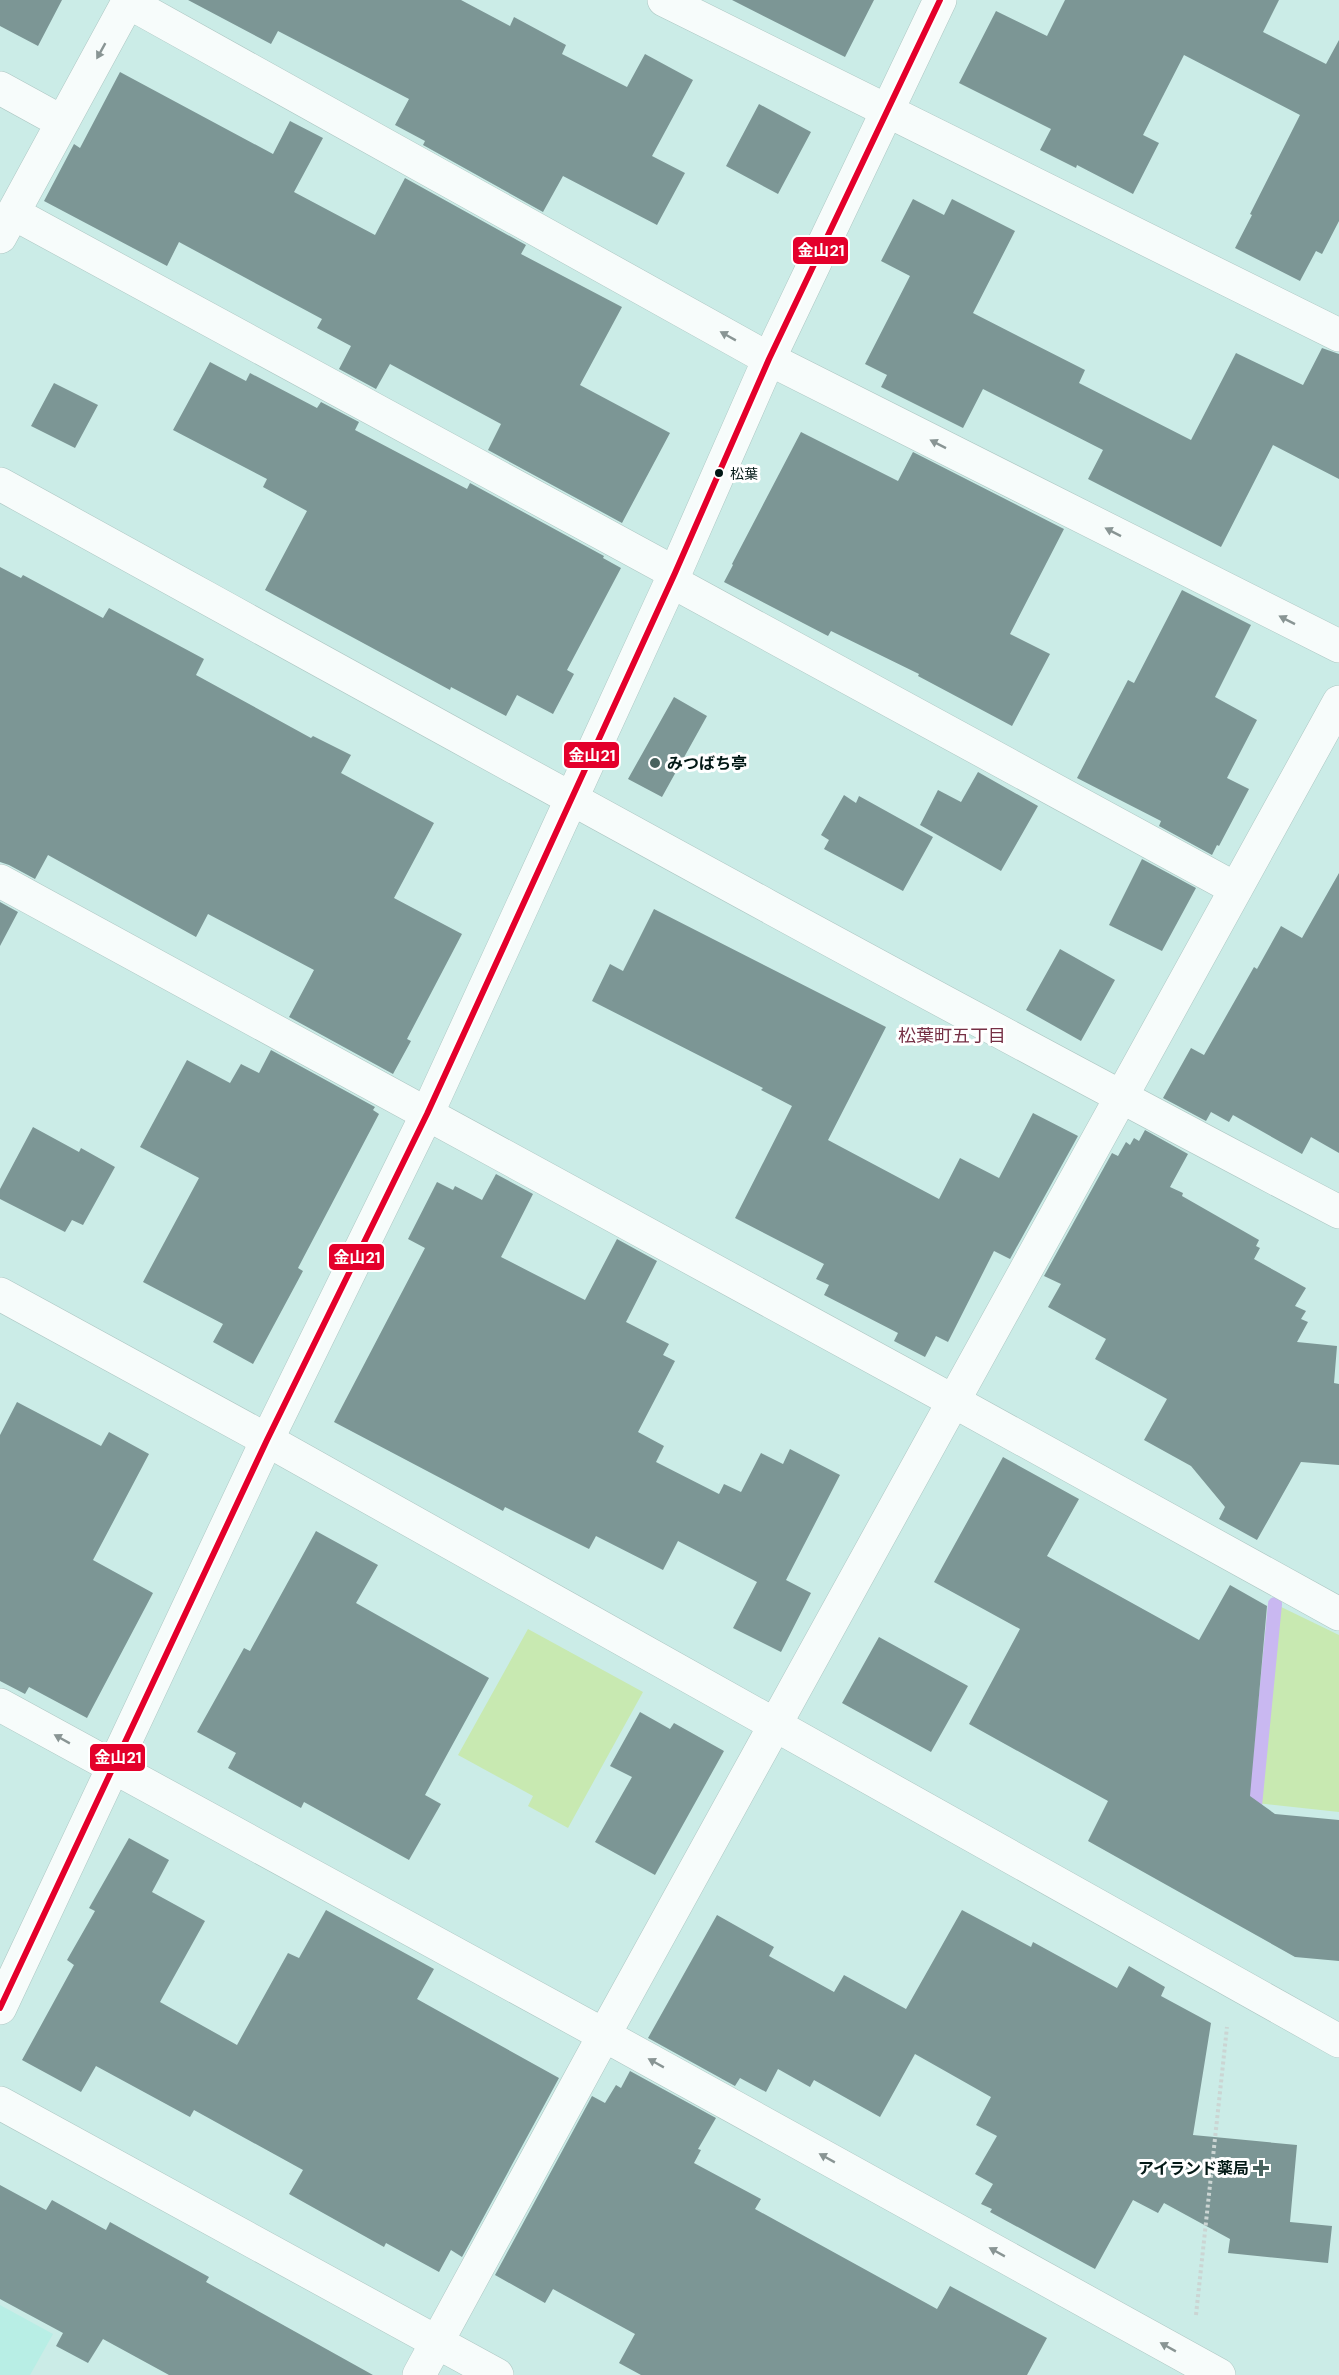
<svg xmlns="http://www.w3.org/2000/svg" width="1339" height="2375" font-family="'DM Sans','Noto Sans JP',sans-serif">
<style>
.built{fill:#b8eee5}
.green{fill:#c8e9b1}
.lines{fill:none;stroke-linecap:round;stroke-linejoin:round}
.stream{stroke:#c9b8f1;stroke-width:14}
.building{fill:#7c9695}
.street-casing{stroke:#adc7c3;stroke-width:34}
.secondary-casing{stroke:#adc7c3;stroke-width:34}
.path{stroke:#cbd5d3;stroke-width:4;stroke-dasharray:3 3;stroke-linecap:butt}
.street{stroke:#f7fcfb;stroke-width:33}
.secondary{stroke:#f7fcfb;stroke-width:33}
.bus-1-casing{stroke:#fff;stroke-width:10}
.bus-1{stroke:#e4002b;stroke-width:6}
.oneway{fill:#899594}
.bus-dot{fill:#021815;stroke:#fff;stroke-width:2}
.poi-dot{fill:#48625e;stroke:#fff;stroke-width:2}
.labels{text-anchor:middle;stroke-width:6;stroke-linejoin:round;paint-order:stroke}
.bus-label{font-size:14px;fill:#021815;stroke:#fff;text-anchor:start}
.poi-label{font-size:16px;font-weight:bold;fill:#021815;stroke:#fff;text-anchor:start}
.neighbourhood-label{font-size:18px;fill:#752f44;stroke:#fff}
.line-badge{stroke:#fff;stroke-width:2}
.badge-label{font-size:16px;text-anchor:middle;font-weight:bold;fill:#fff}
</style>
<rect width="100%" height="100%" fill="#cbece7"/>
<path class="built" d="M 0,2305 L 53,2334 L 30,2375 L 0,2375 Z"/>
<path class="green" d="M 1275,1604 L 1339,1635 L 1339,1812 L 1256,1803 Z
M 528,1629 L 643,1692 L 568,1828 L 528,1806 L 533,1796 L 458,1755 Z"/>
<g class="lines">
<path class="stream" d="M 1254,1816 L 1275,1604"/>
</g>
<path class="building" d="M 0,0 L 62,0 L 38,46 L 0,26 Z
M 188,0 L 461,0 L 510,26 L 514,17 L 566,45 L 562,54 L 627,87 L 645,54 L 693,80 L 652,156 L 685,173 L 657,225 L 563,176 L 543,212 L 423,145 L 425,141 L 395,125 L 409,99 L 278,31 L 271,44 Z
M 732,0 L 874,0 L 845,57 Z
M 1065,0 L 1279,0 L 1263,32 L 1326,64 L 1339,40 L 1339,221 L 1322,254 L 1316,251 L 1300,281 L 1235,248 L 1252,215 L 1250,214 L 1300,115 L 1184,55 L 1143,135 L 1159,143 L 1133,194 L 1077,165 L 1076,168 L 1040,150 L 1051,129 L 959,83 L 996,11 L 1047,36 Z
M 120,72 L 273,154 L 290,121 L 323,138 L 294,192 L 375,235 L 405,178 L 526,245 L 521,254 L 622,307 L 580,385 L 670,433 L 622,523 L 488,450 L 501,424 L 390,364 L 376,389 L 339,369 L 351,346 L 317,328 L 322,319 L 179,242 L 167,266 L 44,201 L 74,144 L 80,148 Z
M 759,104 L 811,132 L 778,194 L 726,166 Z
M 913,199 L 944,215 L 952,199 L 1015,231 L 973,313 L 1085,370 L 1079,383 L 1191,440 L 1236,353 L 1303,385 L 1322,348 L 1339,354 L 1339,479 L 1273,445 L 1221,547 L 1088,479 L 1103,450 L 983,389 L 963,428 L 881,387 L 887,375 L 865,364 L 910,276 L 881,261 Z
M 210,362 L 246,381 L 250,373 L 317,408 L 321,402 L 359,422 L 355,430 L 467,489 L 470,483 L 604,556 L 603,558 L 621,568 L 567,670 L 574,674 L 553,714 L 517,695 L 506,716 L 451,687 L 450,690 L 265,590 L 307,511 L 263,487 L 267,479 L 173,430 Z
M 54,383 L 98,405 L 75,448 L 31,426 Z
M 801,432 L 898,481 L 913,452 L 1064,529 L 1010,634 L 1050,654 L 1012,726 L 918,676 L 919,674 L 831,631 L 828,636 L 724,582 L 733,565 L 732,564 Z
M 0,567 L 21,578 L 23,575 L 103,618 L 109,608 L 204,659 L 196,675 L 311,738 L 313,736 L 351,755 L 341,773 L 434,823 L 394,898 L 462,934 L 407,1039 L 411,1041 L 393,1074 L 289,1017 L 314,970 L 208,914 L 196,937 L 48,855 L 35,879 L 9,865 L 0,862 Z
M 1182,590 L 1251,625 L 1215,697 L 1257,720 L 1227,778 L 1249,789 L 1219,846 L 1217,845 L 1212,855 L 1159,826 L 1161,821 L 1077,778 L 1128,680 L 1134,683 Z
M 674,697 L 707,716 L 662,797 L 628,779 Z
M 978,772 L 1038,806 L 1001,871 L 920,825 L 938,790 L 961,802 Z
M 844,795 L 856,803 L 859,796 L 933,837 L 903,891 L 824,849 L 829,840 L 821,835 Z
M 1142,859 L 1196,888 L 1162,951 L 1109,925 Z
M 1339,873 L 1339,1153 L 1311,1137 L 1302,1154 L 1233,1115 L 1229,1122 L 1211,1112 L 1206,1121 L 1163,1098 L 1191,1048 L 1204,1055 L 1254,967 L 1257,969 L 1281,926 L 1302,938 Z
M 0,902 L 18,912 L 0,946 Z
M 654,909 L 886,1027 L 828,1140 L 939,1199 L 960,1158 L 999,1178 L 1033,1113 L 1078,1136 L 1010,1259 L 994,1251 L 948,1342 L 936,1336 L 925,1357 L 894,1341 L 898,1333 L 824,1295 L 829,1285 L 816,1279 L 824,1264 L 735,1218 L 792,1106 L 761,1090 L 763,1088 L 592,1001 L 610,964 L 623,971 Z
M 1060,949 L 1115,980 L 1081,1041 L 1026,1010 Z
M 271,1050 L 375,1107 L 373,1110 L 379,1114 L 298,1268 L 303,1271 L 253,1364 L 213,1342 L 223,1324 L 143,1282 L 199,1178 L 140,1147 L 187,1060 L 230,1083 L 241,1064 L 259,1073 Z
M 33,1127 L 79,1152 L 81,1148 L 115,1167 L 83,1225 L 72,1220 L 65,1232 L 0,1199 L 0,1189 Z
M 1145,1130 L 1188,1154 L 1170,1187 L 1183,1193 L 1182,1196 L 1259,1240 L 1256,1246 L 1260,1248 L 1254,1259 L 1306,1288 L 1295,1306 L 1306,1311 L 1301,1319 L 1308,1322 L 1297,1342 L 1337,1346 L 1334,1383 L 1339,1384 L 1339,1465 L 1301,1462 L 1257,1540 L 1219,1519 L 1225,1507 L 1191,1466 L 1144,1440 L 1167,1399 L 1095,1359 L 1106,1339 L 1048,1307 L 1061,1284 L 1044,1276 L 1112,1153 L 1118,1156 L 1126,1142 L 1130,1145 L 1134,1138 L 1139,1141 Z
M 496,1174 L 533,1194 L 501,1257 L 585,1300 L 617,1239 L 657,1261 L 626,1322 L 669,1344 L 663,1355 L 675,1361 L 638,1432 L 664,1446 L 656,1462 L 719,1494 L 724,1484 L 741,1492 L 761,1453 L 783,1464 L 790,1449 L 840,1475 L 786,1580 L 811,1593 L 781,1652 L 733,1628 L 757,1582 L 678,1541 L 663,1570 L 596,1536 L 589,1549 L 505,1507 L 503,1511 L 334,1422 L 425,1248 L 408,1239 L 437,1182 L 453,1190 L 455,1186 L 482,1200 Z
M 17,1402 L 101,1446 L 109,1432 L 149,1454 L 93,1560 L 153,1593 L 87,1718 L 29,1687 L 25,1694 L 0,1681 L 0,1435 Z
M 1003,1457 L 1079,1499 L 1047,1556 L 1199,1640 L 1230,1585 L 1267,1606 L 1250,1796 L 1275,1814 L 1339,1820 L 1339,1961 L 1295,1957 L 1088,1841 L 1108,1801 L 969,1724 L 1020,1629 L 934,1582 Z
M 316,1531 L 378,1565 L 356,1603 L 489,1678 L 425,1795 L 441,1804 L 409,1860 L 304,1802 L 301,1808 L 228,1768 L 236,1753 L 197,1732 L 244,1648 L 250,1651 Z
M 879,1637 L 968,1686 L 931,1752 L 842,1703 Z
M 640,1712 L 670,1729 L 674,1723 L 724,1751 L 655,1875 L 595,1842 L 632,1777 L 610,1766 Z
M 129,1838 L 169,1860 L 152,1892 L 205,1921 L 160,2002 L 237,2045 L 288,1953 L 299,1958 L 326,1910 L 434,1969 L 417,1999 L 559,2078 L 462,2257 L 451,2250 L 439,2272 L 386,2243 L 384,2247 L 289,2194 L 303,2170 L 194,2110 L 190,2117 L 96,2066 L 81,2092 L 22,2060 L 74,1965 L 67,1960 L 95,1911 L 89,1908 Z
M 962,1910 L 1031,1947 L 1033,1942 L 1117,1988 L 1129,1966 L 1165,1987 L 1161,1996 L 1211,2023 L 1193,2135 L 1297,2145 L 1290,2222 L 1332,2226 L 1328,2263 L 1228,2253 L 1230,2239 L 1164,2203 L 1158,2213 L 1133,2200 L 1095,2269 L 990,2212 L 992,2209 L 981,2204 L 993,2184 L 975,2174 L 997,2136 L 976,2125 L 991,2097 L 915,2054 L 880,2117 L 814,2080 L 810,2087 L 778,2069 L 766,2092 L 740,2078 L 735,2086 L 648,2038 L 717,1915 L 774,1947 L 769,1956 L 834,1992 L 844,1975 L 906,2009 Z
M 630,2071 L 716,2118 L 698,2149 L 701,2150 L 694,2163 L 761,2199 L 755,2209 L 937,2309 L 950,2286 L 1047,2338 L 1027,2375 L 641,2375 L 619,2363 L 635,2334 L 553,2289 L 545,2303 L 495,2275 L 592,2096 L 605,2103 L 616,2085 L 621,2088 Z
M 0,2185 L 46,2210 L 52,2200 L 106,2230 L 110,2222 L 209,2277 L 206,2282 L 373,2375 L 169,2375 L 103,2339 L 88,2363 L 56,2346 L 63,2333 L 0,2299 Z"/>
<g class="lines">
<g class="street-casing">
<path id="street" d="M 664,0 L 1339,335
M 128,2 L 769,359 L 1339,646
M 0,88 L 62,122
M 13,213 L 675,573
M 0,237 L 129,0
M 0,484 C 445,729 889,976 1339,1212
M 671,581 L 1236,889
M 0,881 L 955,1402 L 1339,1614
M 0,1294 L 267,1440 L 1339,2041
M 0,1705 L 604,2035 L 1219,2375
M 0,2103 L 497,2375
M 419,2375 L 604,2035 L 1339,702"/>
</g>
<g class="secondary-casing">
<path id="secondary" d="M 0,2008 L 267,1440 L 427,1114 L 675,573 L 769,359 L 940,0"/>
</g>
<path class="path" d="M 1196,2315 L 1227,2027"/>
<use href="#street" class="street"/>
<use href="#secondary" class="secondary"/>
<g class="bus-1-casing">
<path id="bus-1" d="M 0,2008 L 267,1440 L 427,1114 L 675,573 L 769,359 L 940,0"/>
</g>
<use href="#bus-1" class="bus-1"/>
</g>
<defs><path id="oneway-solid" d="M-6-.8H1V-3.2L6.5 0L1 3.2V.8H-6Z" transform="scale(1.5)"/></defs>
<g class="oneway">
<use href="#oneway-solid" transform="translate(101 51) rotate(119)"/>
<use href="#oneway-solid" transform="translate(728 336) rotate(-151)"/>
<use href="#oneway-solid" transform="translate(938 444) rotate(-153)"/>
<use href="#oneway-solid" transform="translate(1113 532) rotate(-153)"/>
<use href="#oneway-solid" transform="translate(1287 620) rotate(-153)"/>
<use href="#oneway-solid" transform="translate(62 1739) rotate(-151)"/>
<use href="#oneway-solid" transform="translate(656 2063) rotate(-151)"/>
<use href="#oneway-solid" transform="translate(827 2158) rotate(-151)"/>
<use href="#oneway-solid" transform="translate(997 2252) rotate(-151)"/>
<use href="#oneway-solid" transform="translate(1168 2347) rotate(-151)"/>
</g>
<circle class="bus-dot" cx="719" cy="473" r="5"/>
<g class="poi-dot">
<circle cx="655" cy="763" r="6"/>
<path d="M1258 2159h6v6h6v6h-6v6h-6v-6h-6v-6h6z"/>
</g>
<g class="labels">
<g class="bus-label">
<text x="730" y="479">松葉</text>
</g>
<g class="poi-label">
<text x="667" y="769">みつばち亭</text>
<text x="1249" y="2174" text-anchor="end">アイランド薬局</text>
</g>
<g class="neighbourhood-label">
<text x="952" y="1042">松葉町五丁目</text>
</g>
</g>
<g class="line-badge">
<rect x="792" y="236" width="57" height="29" rx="6" fill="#e4002b"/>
<rect x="563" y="741" width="57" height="28" rx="6" fill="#e4002b"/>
<rect x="328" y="1243" width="57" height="28" rx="6" fill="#e4002b"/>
<rect x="89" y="1743" width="57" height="29" rx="6" fill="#e4002b"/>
</g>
<g class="badge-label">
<text x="821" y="256">金山21</text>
<text x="592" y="761">金山21</text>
<text x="357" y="1263">金山21</text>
<text x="118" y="1763">金山21</text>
</g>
</svg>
